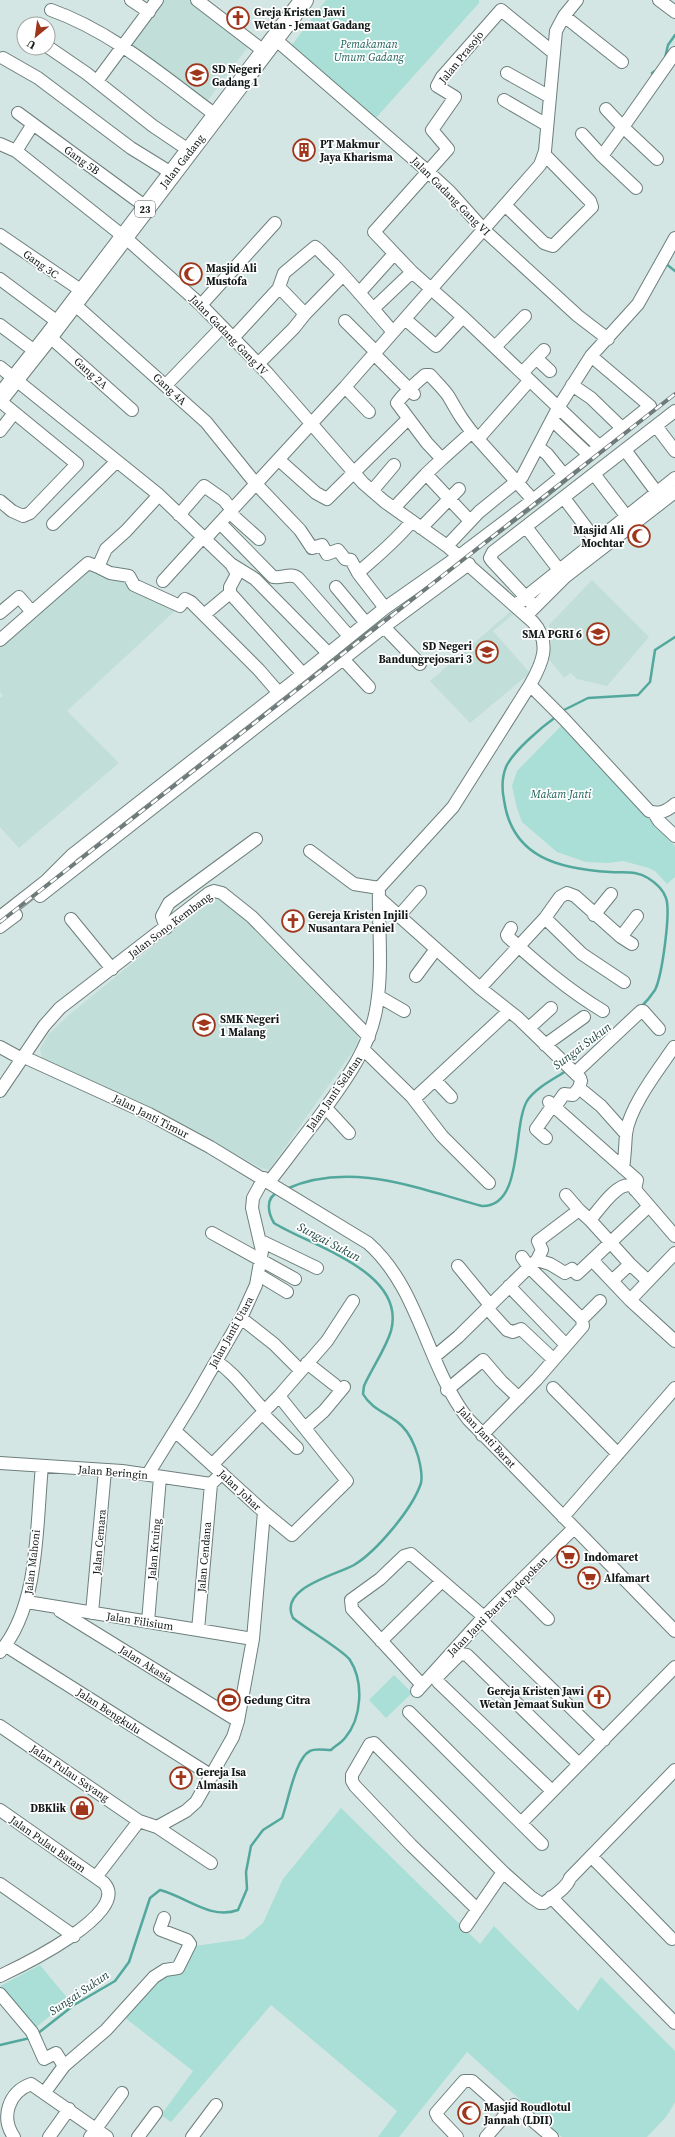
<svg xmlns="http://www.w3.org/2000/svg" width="675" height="2137" font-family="'Source Serif 4',serif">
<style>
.built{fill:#c1ded9}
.green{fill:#a9dfd7}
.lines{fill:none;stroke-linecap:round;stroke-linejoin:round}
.stream{stroke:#53a89d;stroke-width:2.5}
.minor-casing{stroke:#6d7f7c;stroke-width:14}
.highway-casing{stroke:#6d7f7c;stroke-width:20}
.minor{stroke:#fff;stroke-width:12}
.highway{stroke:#fff;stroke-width:18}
.rail-casing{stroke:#6f7b7a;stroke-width:4}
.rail{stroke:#fff;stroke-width:2.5;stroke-dasharray:8;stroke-linecap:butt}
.labels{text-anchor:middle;stroke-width:3.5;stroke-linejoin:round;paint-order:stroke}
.shield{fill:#fff;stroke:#585d5d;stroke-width:1}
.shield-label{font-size:10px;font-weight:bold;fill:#111817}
.poi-label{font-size:11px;font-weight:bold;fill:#111817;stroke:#fff;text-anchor:start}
.park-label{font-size:11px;font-style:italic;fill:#1d625a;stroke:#fff}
.street-label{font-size:11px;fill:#111817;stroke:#fff}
.water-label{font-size:12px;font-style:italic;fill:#214843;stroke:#fff}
</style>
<rect width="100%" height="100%" fill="#d3e6e3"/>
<path class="built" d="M 163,0 L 193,0 L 251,43 L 205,104 L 128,45 Z
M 90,564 L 179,607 L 67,711 L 119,763 L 19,848 L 0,827 L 0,698 L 3,696 L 0,692 L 0,641 Z
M 592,580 L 649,637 L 607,686 L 577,679 L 571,673 L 564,678 L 548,658 L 551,648 L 549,625 Z
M 511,611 L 514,614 L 493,631 L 530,673 L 470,723 L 430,681 Z
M 212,898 L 222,898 L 232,905 L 359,1035 L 357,1045 L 269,1170 L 261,1168 L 154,1110 L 42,1058 L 40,1049 L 48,1035 L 69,1015 Z"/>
<path class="green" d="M 326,0 L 479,0 L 479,3 L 374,120 L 288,50 Z
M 561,726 L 675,846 L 675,877 L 667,884 L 655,871 L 649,868 L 623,861 L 608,863 L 586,862 L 557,852 L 522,822 L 517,808 L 512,786 L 517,771 Z
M 394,1675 L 412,1693 L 386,1718 L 369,1700 Z
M 341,1808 L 480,1944 L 494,1926 L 578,2011 L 601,1977 L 675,2051 L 675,2102 L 666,2117 L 647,2137 L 562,2137 L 467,2052 L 399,2137 L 378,2137 L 397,2111 L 271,2005 L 171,2122 L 161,2115 L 193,2071 L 124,2017 L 188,1947 L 244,1939 L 263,1923 L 283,1879 Z
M 40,1965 L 69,2000 L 34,2029 L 0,1986 Z"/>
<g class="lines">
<path class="stream" d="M 665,58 L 668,45 L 675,35
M 652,73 L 658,69
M 665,263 L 675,271
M 562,711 L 588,698 L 638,695 L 650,682 L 655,650 L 675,637
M 557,716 C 543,726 513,751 506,767 C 502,777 502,790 504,800 C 512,858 560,869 610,872 C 624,873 636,870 648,878 C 656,883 663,889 666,898 C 671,912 662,976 655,990 C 651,996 646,1002 641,1007
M 286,1189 C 350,1160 419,1189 482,1206 C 524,1207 512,1127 527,1101 C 535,1088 554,1079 566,1071
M 37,2034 L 74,2005 L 115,1981 L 129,1962 L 150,1898 L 160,1890 C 187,1897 210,1920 238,1910 L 247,1889 L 246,1872 L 251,1846 L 263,1830 L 282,1818 C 288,1803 295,1758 310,1751 C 315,1748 325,1750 331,1750 C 335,1746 341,1743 345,1738 C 362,1718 364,1682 350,1660 C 344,1651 305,1628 293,1618 C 278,1588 336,1575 354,1565 C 377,1551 413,1508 421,1483 C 423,1474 420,1464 418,1456 C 415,1446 410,1434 402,1426 C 390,1414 372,1410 363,1394 L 364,1386 C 372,1368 385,1350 391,1331 C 407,1271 310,1246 274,1223 C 268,1213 265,1198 278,1192
M 0,2045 L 30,2038"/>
<g class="minor-casing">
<path id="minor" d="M 131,0 L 149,12
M 197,0 L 265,52
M 659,0 L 675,12
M 51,10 C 113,32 164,77 217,116
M 564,16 L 622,62
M 275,39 L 425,169 L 450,192 L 484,230 L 578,316 L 608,339
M 48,47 L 86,73 L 153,126 L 190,151
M 554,53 L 501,10 L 442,77 L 437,86 L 455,97 L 432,130 L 448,149 L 374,232 L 412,272 L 463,317 L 599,446
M 3,58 L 38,78 L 131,148 L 173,174
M 507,73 L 550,97
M 97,81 L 157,0
M 504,100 L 547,125
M 606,109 L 623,127 L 602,156 L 636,188
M 18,113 L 146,207
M 582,134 L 602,156
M 0,144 L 16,151 L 128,240 L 201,305 L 268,374 L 363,483 L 385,502 L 447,546 L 533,622 C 552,643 542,664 530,685 L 453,807 L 379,888 C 378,926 383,965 377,1004 C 371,1049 342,1085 316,1121 C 300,1141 285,1162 269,1182
M 16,151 L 33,124
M 657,159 L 623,127 L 675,53
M 505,205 L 544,243 L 553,246 L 592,207 L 590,201 L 544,154
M 0,235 L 82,291
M 343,275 L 305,314 L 279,287 L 284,273 L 315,247 C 322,252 327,259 333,264 C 354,286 374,310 393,332
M 0,279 L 59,323
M 359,293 L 394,254
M 73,303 L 206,422 L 256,484 L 300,530 L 312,548 L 322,545 L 327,554 L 338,550 L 345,559 L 351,560 L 358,573 C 377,556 396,541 412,521
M 201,305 L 275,223
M 373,309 L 412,272
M 405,319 L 436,346 L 463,317
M 345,321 L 376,352
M 0,325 L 36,352
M 49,336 L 132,410
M 233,338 L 279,288
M 495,347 L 525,316
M 374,354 L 414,394
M 536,358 L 550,371
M 258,364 L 294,328 L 305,314
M 0,367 L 159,495 L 231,564 L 237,574 L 230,587 L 230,593
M 522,373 L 544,350
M 166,385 L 222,327
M 572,385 L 591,398 L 622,428
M 345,387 L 369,412
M 0,401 L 77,464 L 30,513 L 23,516 L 12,511 L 0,501
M 552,420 L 589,455
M 656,426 L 675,451
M 0,431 L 14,413
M 472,432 L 442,459 L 427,443 L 397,403 C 405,392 415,384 425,375 L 430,375 C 436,382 444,389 449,397 C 458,413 465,425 478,439 L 533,500
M 478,439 L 529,381
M 538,447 L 547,454 L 564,475
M 625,450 L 661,498
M 442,459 L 426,474 L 470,521
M 279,460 L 316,493 L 327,499 L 408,419
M 594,474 L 627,517
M 372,491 L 394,465
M 564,498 L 600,546
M 394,508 L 426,474
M 230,513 L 259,539
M 179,515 L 204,486 L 224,500 L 232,510
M 220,523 L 273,577 C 282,579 290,572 298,578 L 349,636
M 53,524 L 116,462
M 526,527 L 563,575
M 421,528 L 459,489
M 205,539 L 345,387 L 540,165 L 545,151 L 556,31 L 564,16 L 577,0
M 447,546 L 479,512 L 522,477 L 558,408 L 591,356 L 638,304 L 675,238
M 231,564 L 255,579 L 328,653
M 98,567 L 110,573 L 129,576 L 134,585 L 180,606 L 185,599 L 191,602 L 259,670 L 278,692
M 358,573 L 385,608
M 163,581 L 203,537
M 336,587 L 366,623
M 518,603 L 675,478
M 535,607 L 492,561 L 490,558 L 493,552 L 675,411
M 530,612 L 565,577 L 675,492
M 0,613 L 19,597 L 32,612
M 205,614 L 230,593 L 303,674
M 384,627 L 420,664
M 0,640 L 88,563 L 98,567 L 106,549 L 126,531 L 159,495
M 343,659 L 369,687
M 530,685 L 564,719 L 649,811 C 659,815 667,811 675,804
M 654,813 L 659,821 L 675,836
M 310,851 L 354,884 L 379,888
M 40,896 L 384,627 L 469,564
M 379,898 L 480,988 L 518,1018 L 580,1078 L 581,1081 L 579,1088 L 601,1106 L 626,1134
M 594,915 L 611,894
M 399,916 L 420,892
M 0,917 L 46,881 L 72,855 L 303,674 L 385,608 L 459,556 L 533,500 L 650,406 L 591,356
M 545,918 L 582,954 L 624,982
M 71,919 L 112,969
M 0,927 L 16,915
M 166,928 L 162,916 L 169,903 L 256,839
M 511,928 L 507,935 L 508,937 C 538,964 568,990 603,1011
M 621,937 L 632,944
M 416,976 L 436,949
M 480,988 L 545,918 L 560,897 L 567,893 L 575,896 L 621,937 L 637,916
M 378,996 L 404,1011
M 529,1028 L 551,1008
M 545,1045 L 584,1017
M 0,1047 L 22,1059
M 364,1050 L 412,1097 L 442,1136 L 489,1183
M 24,1057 L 149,1114 L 210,1147 L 368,1243 C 420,1289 426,1365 468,1419 L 675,1631
M 575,1073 L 641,1011 L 643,1011 L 659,1029
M 435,1080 L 451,1097
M 0,1091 L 44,1026 L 60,1008 L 209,893 L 214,891 L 222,893 L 252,917 L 369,1037
M 414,1099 L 509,1011
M 549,1102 L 637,1180 L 635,1190
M 555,1107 L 564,1094 L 573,1095 L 579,1088
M 326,1108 L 349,1133
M 546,1138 L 536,1129 L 553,1105
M 623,1168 C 625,1156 625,1146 626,1134 C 629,1107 659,1069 674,1047
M 566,1195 L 579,1210
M 212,1233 L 295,1279
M 261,1241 L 317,1268
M 537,1260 L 542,1250 L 538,1241 L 579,1210 L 590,1220
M 592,1260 L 630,1300 L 675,1341
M 630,1264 L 590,1220 C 598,1211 618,1180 632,1186 L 675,1236
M 458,1266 L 490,1305
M 259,1275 L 287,1292
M 612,1281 L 630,1264 L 648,1281
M 509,1286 L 566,1345
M 630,1300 L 675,1253
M 487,1308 L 507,1330 L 513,1332 L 521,1329 L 553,1359
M 241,1318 L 274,1344 L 300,1370
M 582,1319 L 600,1301
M 434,1357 L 458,1337 L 529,1267 L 522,1257
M 216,1361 C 236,1374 248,1394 265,1411
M 307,1363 L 335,1385
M 553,1388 L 618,1454
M 447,1390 L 483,1360 L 501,1381 L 519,1398
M 262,1413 L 297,1448
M 305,1428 L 324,1411 L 344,1387
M 482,1435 L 537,1379 L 583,1326 L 582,1319 L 529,1267 L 537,1260 L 550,1264 L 565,1273 L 572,1269 L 577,1274 L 649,1206
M 0,1463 L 122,1471 L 211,1484 L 222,1473
M 212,1465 L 279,1396
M 148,1474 L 192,1403 L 241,1318 L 256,1285 L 262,1251 L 252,1208 L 253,1198 L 264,1178
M 264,1512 L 292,1535 L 347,1481 L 279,1396 L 327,1341 L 353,1301
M 563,1517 L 675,1388
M 516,1587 L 548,1619
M 27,1602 L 253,1639
M 60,1611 L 238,1721
M 92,1613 L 105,1470
M 481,1620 L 604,1740
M 148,1622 L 160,1477
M 198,1630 L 211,1484
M 381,1641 L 442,1581
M 6,1646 L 212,1776
M 0,1652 C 40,1605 36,1525 42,1466
M 422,1685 L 352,1609 L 351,1600 L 380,1579 L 404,1556 L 411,1554 L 484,1617
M 417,1691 L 481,1620 L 574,1528
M 409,1712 L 542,1844
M 0,1726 L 139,1821
M 552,1791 L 438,1682 L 437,1677 L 458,1656 L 461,1654 L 467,1655 L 579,1764
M 0,1810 L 104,1883 C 132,1913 19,1967 0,1976
M 521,1823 L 675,1667
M 157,1827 L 211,1863
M 592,1857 L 672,1939
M 96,1877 L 139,1821 L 157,1827 L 186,1811 L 196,1802 L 233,1737 L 238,1721 L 253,1639 L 264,1512 L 175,1431
M 0,1884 L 74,1936
M 551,1897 L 675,2023
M 477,1909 L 411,1845 L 355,1786 L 352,1781 L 352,1775 L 370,1744 L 374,1743 L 503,1872 L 531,1897 L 540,1903 L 544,1903 C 553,1896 567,1888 570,1878 L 675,1770
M 466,1926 L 503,1872
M 0,1994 L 32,2032 L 44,2059 L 56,2053 L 64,2066
M 45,2092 L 64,2066 L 106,2030 L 154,1977 L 165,1970 L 178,1968 L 190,1944 L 187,1940 L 161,1930 L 160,1929 L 164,1918
M 14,2137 C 0,2117 9,2092 31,2084 L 107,2137
M 49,2137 L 69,2109
M 90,2137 L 122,2093
M 138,2137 L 156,2113
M 192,2137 L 216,2105
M 457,2137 L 438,2117 L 436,2113 L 464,2081 L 472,2081 L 507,2112
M 486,2137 L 514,2105 L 552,2137"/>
</g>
<g class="highway-casing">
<path id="highway" d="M 0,398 L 49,336 L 304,0"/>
</g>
<use href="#minor" class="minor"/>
<use href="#highway" class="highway"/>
<g class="rail-casing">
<path id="rail" d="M 0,922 L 675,394"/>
</g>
<use href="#rail" class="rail"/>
</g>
<defs>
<g id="church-ring" transform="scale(1.15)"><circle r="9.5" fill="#fff" stroke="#9f361c" stroke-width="1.5"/><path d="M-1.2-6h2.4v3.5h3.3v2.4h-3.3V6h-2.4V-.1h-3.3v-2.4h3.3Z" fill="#9f361c"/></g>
<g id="school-ring" transform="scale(1.15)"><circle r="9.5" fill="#fff" stroke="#9f361c" stroke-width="1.5"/><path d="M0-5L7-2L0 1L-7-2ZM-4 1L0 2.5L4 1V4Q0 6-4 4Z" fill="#9f361c"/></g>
<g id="building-ring" transform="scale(1.15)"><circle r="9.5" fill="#fff" stroke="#9f361c" stroke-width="1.5"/><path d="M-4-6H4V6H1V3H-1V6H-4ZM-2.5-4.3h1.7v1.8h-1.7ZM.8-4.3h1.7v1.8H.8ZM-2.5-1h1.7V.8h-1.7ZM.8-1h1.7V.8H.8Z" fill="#9f361c"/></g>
<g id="mosque-ring" transform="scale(1.15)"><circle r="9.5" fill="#fff" stroke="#9f361c" stroke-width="1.5"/><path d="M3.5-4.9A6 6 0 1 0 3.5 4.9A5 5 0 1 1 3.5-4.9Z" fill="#9f361c"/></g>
<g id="supermarket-ring" transform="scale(1.15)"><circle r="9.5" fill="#fff" stroke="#9f361c" stroke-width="1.5"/><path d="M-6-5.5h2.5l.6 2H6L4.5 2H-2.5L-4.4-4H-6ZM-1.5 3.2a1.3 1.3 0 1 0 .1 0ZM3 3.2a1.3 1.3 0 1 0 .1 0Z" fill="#9f361c"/></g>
<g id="stadium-ring" transform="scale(1.15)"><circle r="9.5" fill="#fff" stroke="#9f361c" stroke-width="1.5"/><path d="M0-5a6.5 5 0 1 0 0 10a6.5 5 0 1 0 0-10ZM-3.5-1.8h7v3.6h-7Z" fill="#9f361c"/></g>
<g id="shop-ring" transform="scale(1.15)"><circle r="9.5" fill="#fff" stroke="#9f361c" stroke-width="1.5"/><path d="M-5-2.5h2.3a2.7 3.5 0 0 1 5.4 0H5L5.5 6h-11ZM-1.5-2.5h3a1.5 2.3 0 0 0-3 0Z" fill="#9f361c"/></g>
</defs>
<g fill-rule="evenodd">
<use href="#church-ring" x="238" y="18"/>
<use href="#school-ring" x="197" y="75"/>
<use href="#building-ring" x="304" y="150"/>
<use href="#mosque-ring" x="191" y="274"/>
<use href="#mosque-ring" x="639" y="536"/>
<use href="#school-ring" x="598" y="634"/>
<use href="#school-ring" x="487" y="652"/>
<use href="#church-ring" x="293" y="921"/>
<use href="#school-ring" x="204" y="1025"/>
<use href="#supermarket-ring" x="568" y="1557"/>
<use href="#supermarket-ring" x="589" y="1578"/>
<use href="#church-ring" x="599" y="1697"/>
<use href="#stadium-ring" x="229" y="1700"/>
<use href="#church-ring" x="181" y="1778"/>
<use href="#shop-ring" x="82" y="1808"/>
<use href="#mosque-ring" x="469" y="2113"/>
</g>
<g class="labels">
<rect class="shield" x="135" y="201" width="20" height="16" rx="3"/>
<g class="shield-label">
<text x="145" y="213">23</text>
</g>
<g class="poi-label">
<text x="254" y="16">Greja Kristen Jawi<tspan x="254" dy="13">Wetan - Jemaat Gadang</tspan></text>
<text x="212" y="73">SD Negeri<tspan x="212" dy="13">Gadang 1</tspan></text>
<text x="320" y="148">PT Makmur<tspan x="320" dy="13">Jaya Kharisma</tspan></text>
<text x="206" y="272">Masjid Ali<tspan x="206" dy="13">Mustofa</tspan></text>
<text x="624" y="534" text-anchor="end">Masjid Ali<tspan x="624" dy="13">Mochtar</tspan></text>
<text x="582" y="638" text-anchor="end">SMA PGRI 6</text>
<text x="472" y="650" text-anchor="end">SD Negeri<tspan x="472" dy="13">Bandungrejosari 3</tspan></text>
<text x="308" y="919">Gereja Kristen Injili<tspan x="308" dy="13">Nusantara Peniel</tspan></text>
<text x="220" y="1023">SMK Negeri<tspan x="220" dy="13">1 Malang</tspan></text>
<text x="584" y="1561">Indomaret</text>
<text x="604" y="1582">Alfamart</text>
<text x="584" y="1695" text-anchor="end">Gereja Kristen Jawi<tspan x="584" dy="13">Wetan Jemaat Sukun</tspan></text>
<text x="244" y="1704">Gedung Citra</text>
<text x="196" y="1776">Gereja Isa<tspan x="196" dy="13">Almasih</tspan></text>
<text x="66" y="1812" text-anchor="end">DBKlik</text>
<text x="484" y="2111">Masjid Roudlotul<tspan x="484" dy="13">Jannah (LDII)</tspan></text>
</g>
<g class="park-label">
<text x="369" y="48">Pemakaman<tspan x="369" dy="13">Umum Gadang</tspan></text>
<text x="561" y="798">Makam Janti</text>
</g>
<g class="street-label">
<text transform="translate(461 57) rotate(-51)" y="4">Jalan Prasojo</text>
<text transform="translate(82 160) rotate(36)" y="4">Gang 5B</text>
<text transform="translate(182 161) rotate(-52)" y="4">Jalan Gadang</text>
<text transform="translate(451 196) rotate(45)" y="4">Jalan Gadang Gang VI</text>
<text transform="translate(41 264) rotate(35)" y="4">Gang 3C</text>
<text transform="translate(229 335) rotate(46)" y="4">Jalan Gadang Gang IV</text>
<text transform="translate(91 373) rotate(42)" y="4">Gang 2A</text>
<text transform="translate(170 389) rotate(43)" y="4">Gang 4A</text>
<text transform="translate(170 925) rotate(-37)" y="4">Jalan Sono Kembang</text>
<text transform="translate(334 1093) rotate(-55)" y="4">Jalan Janti Selatan</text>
<text transform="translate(151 1116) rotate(27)" y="4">Jalan Janti Timur</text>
<text transform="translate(231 1332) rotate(-61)" y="4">Jalan Janti Utara</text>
<text transform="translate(487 1437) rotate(47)" y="4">Jalan Janti Barat</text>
<text transform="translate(113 1472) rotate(5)" y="4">Jalan Beringin</text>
<text transform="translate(240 1490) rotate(43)" y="4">Jalan Johar</text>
<text transform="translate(99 1542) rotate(-85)" y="4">Jalan Cemara</text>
<text transform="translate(154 1549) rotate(-85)" y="4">Jalan Kruing</text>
<text transform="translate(204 1557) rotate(-85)" y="4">Jalan Cendana</text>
<text transform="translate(32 1562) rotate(-83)" y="4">Jalan Mahoni</text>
<text transform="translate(497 1606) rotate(-45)" y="4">Jalan Janti Barat Padepokan</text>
<text transform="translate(140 1621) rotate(9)" y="4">Jalan Filisium</text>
<text transform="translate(146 1664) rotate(32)" y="4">Jalan Akasia</text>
<text transform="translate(109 1711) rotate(33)" y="4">Jalan Bengkulu</text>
<text transform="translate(70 1773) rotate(34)" y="4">Jalan Pulau Sayang</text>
<text transform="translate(48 1844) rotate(35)" y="4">Jalan Pulau Batam</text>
</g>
<g class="water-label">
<text transform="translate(582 1046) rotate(-37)" y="4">Sungai Sukun</text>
<text transform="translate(329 1242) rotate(28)" y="4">Sungai Sukun</text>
<text transform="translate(79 1993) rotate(-34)" y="4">Sungai Sukun</text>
</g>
</g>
<g transform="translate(36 36) rotate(209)"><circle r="19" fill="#ffffff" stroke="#a0a3a2"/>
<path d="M0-3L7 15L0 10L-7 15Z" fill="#9f361c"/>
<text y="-6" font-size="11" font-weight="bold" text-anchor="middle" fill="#111817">U</text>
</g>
</svg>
